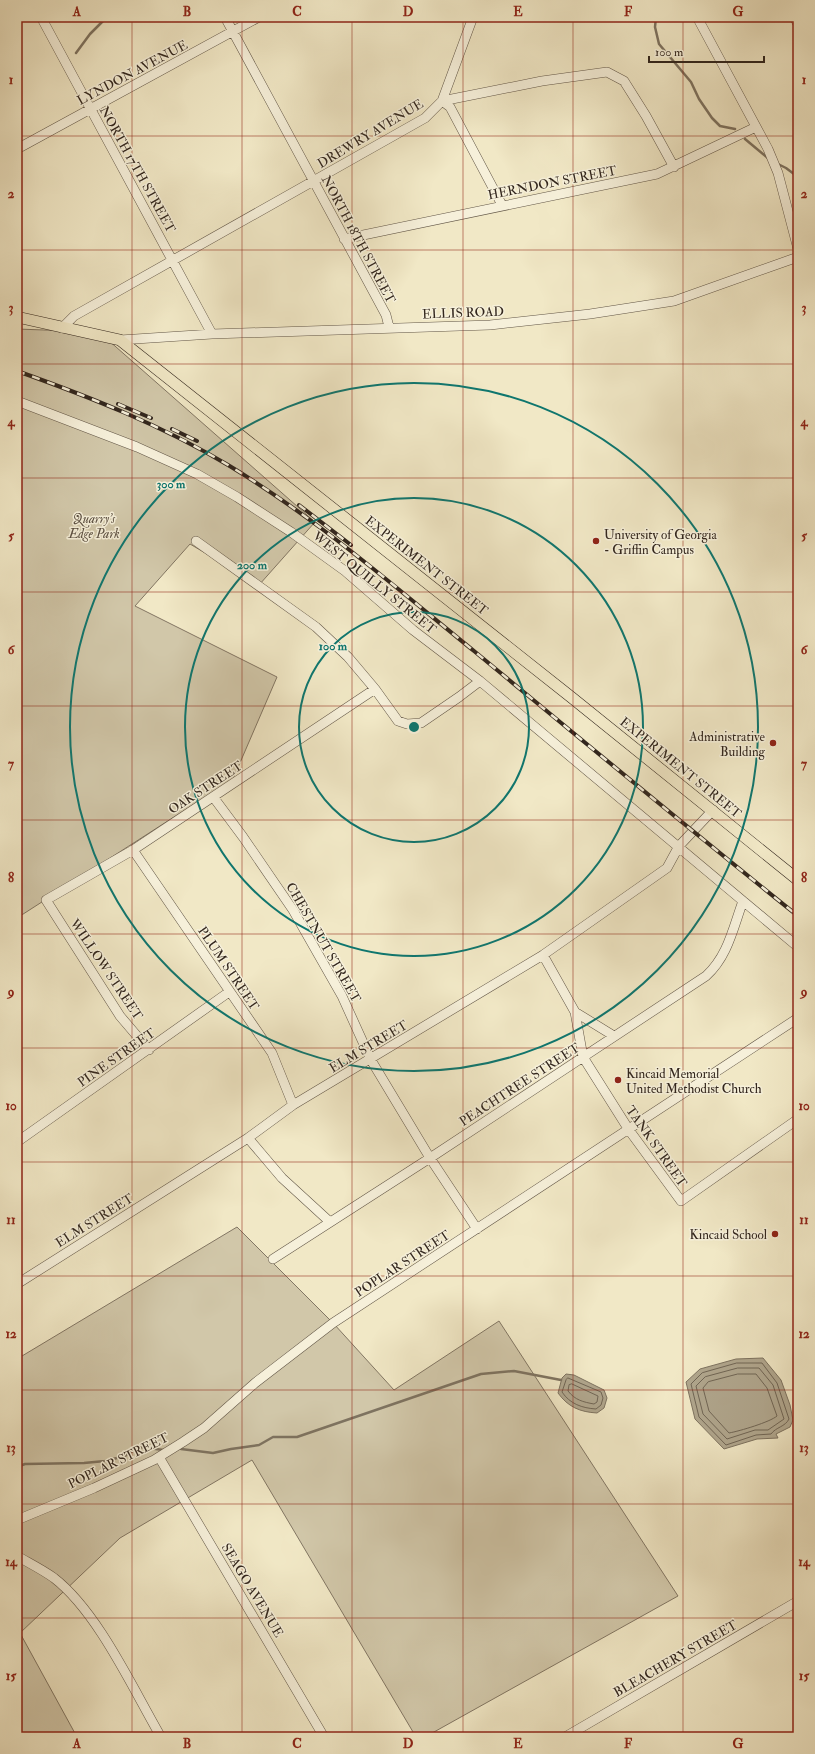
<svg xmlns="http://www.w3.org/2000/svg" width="815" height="1754" font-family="'IM FELL Double Pica',serif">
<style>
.green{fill:#d1c7a9;stroke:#827663}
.water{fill:#b0a68d;stroke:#7e7360}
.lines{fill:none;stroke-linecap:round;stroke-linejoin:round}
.shore{stroke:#716655;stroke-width:1}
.stream{stroke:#7e7360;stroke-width:2.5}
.minor-casing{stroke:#625647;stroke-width:10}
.major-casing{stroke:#32261d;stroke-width:12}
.minor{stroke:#f6f0da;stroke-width:9}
.major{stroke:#f1e8c6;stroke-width:11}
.rail-casing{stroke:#32261d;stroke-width:4}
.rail{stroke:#f6f0da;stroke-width:2.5;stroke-dasharray:8;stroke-linecap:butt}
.grid{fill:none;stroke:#8f2418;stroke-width:1;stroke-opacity:0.55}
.ring{fill:none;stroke:#0f766e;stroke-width:2}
.poi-dot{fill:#8f2418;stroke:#f6f0da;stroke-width:1.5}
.labels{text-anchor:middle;stroke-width:3;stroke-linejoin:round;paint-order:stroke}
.street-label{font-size:13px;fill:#32261d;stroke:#f6f0da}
.park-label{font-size:13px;font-style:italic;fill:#5a4e40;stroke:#f6f0da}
.poi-label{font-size:13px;fill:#32261d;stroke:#f6f0da;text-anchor:start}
.centre{fill:#0f766e;stroke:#f6f0da;stroke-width:2}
.ring-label{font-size:12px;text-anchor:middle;font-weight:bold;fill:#0f766e;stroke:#f6f0da;stroke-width:3;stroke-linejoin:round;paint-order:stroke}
.neatline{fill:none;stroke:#8f2418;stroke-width:1.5}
.grid-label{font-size:13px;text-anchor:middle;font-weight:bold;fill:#8f2418}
</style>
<rect width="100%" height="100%" fill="#f1e8c6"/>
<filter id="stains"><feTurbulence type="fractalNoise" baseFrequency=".005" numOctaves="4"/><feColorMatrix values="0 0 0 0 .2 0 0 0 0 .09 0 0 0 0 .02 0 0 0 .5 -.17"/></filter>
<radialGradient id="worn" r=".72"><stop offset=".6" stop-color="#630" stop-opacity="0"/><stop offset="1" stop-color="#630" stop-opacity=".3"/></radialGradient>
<path class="green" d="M 17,329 L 99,332 L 315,522 L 259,585 L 190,544 L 135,606 L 277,677 L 233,779 L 17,918 Z
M 237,1227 L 334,1324 L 394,1390 L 499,1321 L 678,1596 L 425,1737 L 416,1737 L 252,1460 L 120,1538 L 20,1633 L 77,1737 L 17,1737 L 17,1359 Z"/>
<path class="water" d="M 763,1358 L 781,1380 L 790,1405 L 793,1420 L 790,1427 L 776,1434 L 778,1438 L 757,1439 L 724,1449 L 695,1419 L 686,1382 L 700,1369 L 736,1359 Z
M 566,1374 L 574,1375 L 604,1390 L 607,1398 L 604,1408 L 597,1413 C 580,1412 568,1407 558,1393 L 562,1378 Z"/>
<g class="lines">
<path class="shore" d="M 737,1363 L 762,1363 L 777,1383 L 789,1419 C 785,1427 776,1427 771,1434 L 756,1435 L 726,1445 L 699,1417 L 691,1384 L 702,1373 Z
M 738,1368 L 759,1368 L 773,1385 L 784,1419 L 768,1430 L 755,1430 L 727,1439 L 703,1414 L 696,1386 L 705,1377 Z
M 738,1374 L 756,1374 L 767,1388 L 777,1416 C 770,1422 740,1431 729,1433 L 709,1411 L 703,1388 L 708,1382 Z
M 568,1378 L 601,1392 L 603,1398 L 601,1405 L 596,1409 C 582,1408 570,1404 562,1392 L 566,1380 Z
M 572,1384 L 598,1396 L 597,1402 L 594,1404 C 583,1402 575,1400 568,1391 L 569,1385 Z"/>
<path class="stream" d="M 656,17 L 655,27 L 659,44 L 691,82 L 699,99 L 712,118 L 720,126 L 735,129
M 76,53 L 90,34 L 107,17
M 745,139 L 769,159
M 776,163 L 786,168 L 798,177
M 181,1449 L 213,1453 L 231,1449 L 259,1445 L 273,1437 L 297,1437 L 481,1374 L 514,1371 L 561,1380
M 17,1467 L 25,1464 L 84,1463 L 105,1461 L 125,1456 L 139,1447 L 164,1450"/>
<g class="minor-casing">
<path id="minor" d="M 41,17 L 212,334
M 225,17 L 386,315 L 389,327
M 697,17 L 768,149 L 778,173 L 798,249
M 794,17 L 798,24
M 442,101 L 450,107 L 502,205
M 442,101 L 473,17
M 17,149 L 259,17
M 344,239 L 657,174 L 756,127
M 62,328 L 74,316 L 425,118 L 442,101 L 542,81 L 607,72 L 624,81 L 646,116 L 674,167
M 120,340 L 212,334 L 490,325 L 590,314 L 674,301 L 798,257
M 17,401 L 137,447 L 197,474 L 237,497 L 291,532 L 345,571 L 413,630 L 480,681 L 798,947
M 196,541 L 316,627 L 348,657 L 375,689 L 398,721 L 407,724 L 421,723 L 459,697 L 480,681
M 214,798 L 243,837 L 293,910 L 342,996 L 371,1060 L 430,1158 L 477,1229
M 133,850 L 272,1053 L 293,1105
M 543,955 L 575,1012 L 583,1057 L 629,1130 L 681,1201 L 798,1119
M 575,1012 L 614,1036
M 149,1050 L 120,1016 L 46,900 L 133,850 L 375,689
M 248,1138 L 282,1178 L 330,1222
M 17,1142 L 229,992
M 273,1259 L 430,1158 L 706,976 C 728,956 733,928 743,901
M 17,1284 L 248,1138 L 293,1105 L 543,955 L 667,868 L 679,846 L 713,810
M 159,1457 L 324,1737
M 17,1520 L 94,1488 L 154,1460 L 183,1442 L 204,1428 L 255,1383 L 333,1323 L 798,1018
M 17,1556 C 29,1563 43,1570 54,1578 C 98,1612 133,1689 161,1737
M 565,1737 L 798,1601"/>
</g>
<g class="major-casing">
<path id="major" d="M 17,317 L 120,340 L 571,697 L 798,880"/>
</g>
<use href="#minor" class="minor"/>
<use href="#major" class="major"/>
<g class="rail-casing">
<path id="rail" d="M 17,371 C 90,397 161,425 228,465 C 316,518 394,586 474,651 C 582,740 689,829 798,916
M 118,404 L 151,418
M 172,429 L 197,441
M 299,505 L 351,545"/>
</g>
<use href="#rail" class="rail"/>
</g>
<path class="grid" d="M 132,17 L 132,1737M 242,17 L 242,1737M 352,17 L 352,1737M 463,17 L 463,1737M 573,17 L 573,1737M 683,17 L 683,1737M 17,136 L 798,136M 17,250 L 798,250M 17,364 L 798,364M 17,478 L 798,478M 17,592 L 798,592M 17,706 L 798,706M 17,820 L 798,820M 17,934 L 798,934M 17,1048 L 798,1048M 17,1162 L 798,1162M 17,1276 L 798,1276M 17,1390 L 798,1390M 17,1504 L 798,1504M 17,1618 L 798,1618"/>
<g class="ring">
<circle cx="414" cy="727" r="115"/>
<circle cx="414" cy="727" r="229"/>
<circle cx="414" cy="727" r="344"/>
</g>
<g class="poi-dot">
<circle cx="596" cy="541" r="4"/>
<circle cx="773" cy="743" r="4"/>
<circle cx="618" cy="1080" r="4"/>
<circle cx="775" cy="1234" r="4"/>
</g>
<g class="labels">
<g class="street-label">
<text transform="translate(132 72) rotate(-28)" y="5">LYNDON AVENUE</text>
<text transform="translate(370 133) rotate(-31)" y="5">DREWRY AVENUE</text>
<text transform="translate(138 169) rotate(61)" y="5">NORTH 17TH STREET</text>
<text transform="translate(552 182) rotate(-11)" y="5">HERNDON STREET</text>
<text transform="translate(359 239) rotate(62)" y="5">NORTH 18TH STREET</text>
<text transform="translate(463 312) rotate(-2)" y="5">ELLIS ROAD</text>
<text transform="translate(427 565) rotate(38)" y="5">EXPERIMENT STREET</text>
<text transform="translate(375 582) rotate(39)" y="5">WEST QUILLY STREET</text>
<text transform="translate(681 767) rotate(39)" y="5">EXPERIMENT STREET</text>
<text transform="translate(205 787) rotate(-33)" y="5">OAK STREET</text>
<text transform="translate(324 942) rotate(60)" y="5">CHESTNUT STREET</text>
<text transform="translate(229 968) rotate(56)" y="5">PLUM STREET</text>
<text transform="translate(107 969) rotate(56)" y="5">WILLOW STREET</text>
<text transform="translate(368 1046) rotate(-31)" y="5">ELM STREET</text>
<text transform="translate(116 1057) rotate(-35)" y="5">PINE STREET</text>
<text transform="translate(519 1084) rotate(-33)" y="5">PEACHTREE STREET</text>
<text transform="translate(657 1146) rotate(55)" y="5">TANK STREET</text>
<text transform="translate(94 1220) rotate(-32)" y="5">ELM STREET</text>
<text transform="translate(402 1263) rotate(-33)" y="5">POPLAR STREET</text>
<text transform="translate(118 1460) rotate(-26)" y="5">POPLAR STREET</text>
<text transform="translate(253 1590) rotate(59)" y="5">SEAGO AVENUE</text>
<text transform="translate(675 1658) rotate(-30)" y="5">BLEACHERY STREET</text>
</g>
<g class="park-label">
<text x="94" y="523">Quarry's<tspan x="94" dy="15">Edge Park</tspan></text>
</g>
<g class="poi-label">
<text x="604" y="539">University of Georgia<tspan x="604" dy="15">- Griffin Campus</tspan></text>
<text x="765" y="741" text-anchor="end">Administrative<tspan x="765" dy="15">Building</tspan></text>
<text x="626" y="1078">Kincaid Memorial<tspan x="626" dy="15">United Methodist Church</tspan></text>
<text x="767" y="1239" text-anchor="end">Kincaid School</text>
</g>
</g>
<circle cx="414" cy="727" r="6" class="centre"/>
<g class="ring-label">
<text x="171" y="488">300 m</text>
<text x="252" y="569">200 m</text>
<text x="333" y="650">100 m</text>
</g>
<rect width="815" height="1754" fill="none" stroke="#f1e8c6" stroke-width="44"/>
<path d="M649 56v6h115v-6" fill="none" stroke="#32261d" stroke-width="2"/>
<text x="655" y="56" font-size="12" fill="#32261d" stroke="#f6f0da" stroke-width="3" paint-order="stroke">100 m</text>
<rect x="22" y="22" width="771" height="1710" class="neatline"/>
<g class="grid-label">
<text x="77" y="16">A</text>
<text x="187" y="16">B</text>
<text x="297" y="16">C</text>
<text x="408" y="16">D</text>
<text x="518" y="16">E</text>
<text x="628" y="16">F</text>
<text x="738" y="16">G</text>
<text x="11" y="84">1</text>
<text x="804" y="84">1</text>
<text x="11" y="198">2</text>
<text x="804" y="198">2</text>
<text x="11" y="312">3</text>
<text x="804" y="312">3</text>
<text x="11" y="426">4</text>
<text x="804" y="426">4</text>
<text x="11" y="540">5</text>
<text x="804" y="540">5</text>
<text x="11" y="654">6</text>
<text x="804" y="654">6</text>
<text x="11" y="768">7</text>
<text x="804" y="768">7</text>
<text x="11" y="882">8</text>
<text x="804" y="882">8</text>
<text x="11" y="996">9</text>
<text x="804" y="996">9</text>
<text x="11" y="1110">10</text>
<text x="804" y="1110">10</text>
<text x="11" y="1224">11</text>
<text x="804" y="1224">11</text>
<text x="11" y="1338">12</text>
<text x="804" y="1338">12</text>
<text x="11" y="1452">13</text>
<text x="804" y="1452">13</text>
<text x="11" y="1566">14</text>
<text x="804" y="1566">14</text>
<text x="11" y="1680">15</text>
<text x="804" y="1680">15</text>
<text x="77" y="1748">A</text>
<text x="187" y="1748">B</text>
<text x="297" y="1748">C</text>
<text x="408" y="1748">D</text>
<text x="518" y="1748">E</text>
<text x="628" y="1748">F</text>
<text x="738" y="1748">G</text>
</g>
<rect width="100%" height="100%" filter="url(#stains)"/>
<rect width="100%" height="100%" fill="url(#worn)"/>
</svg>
